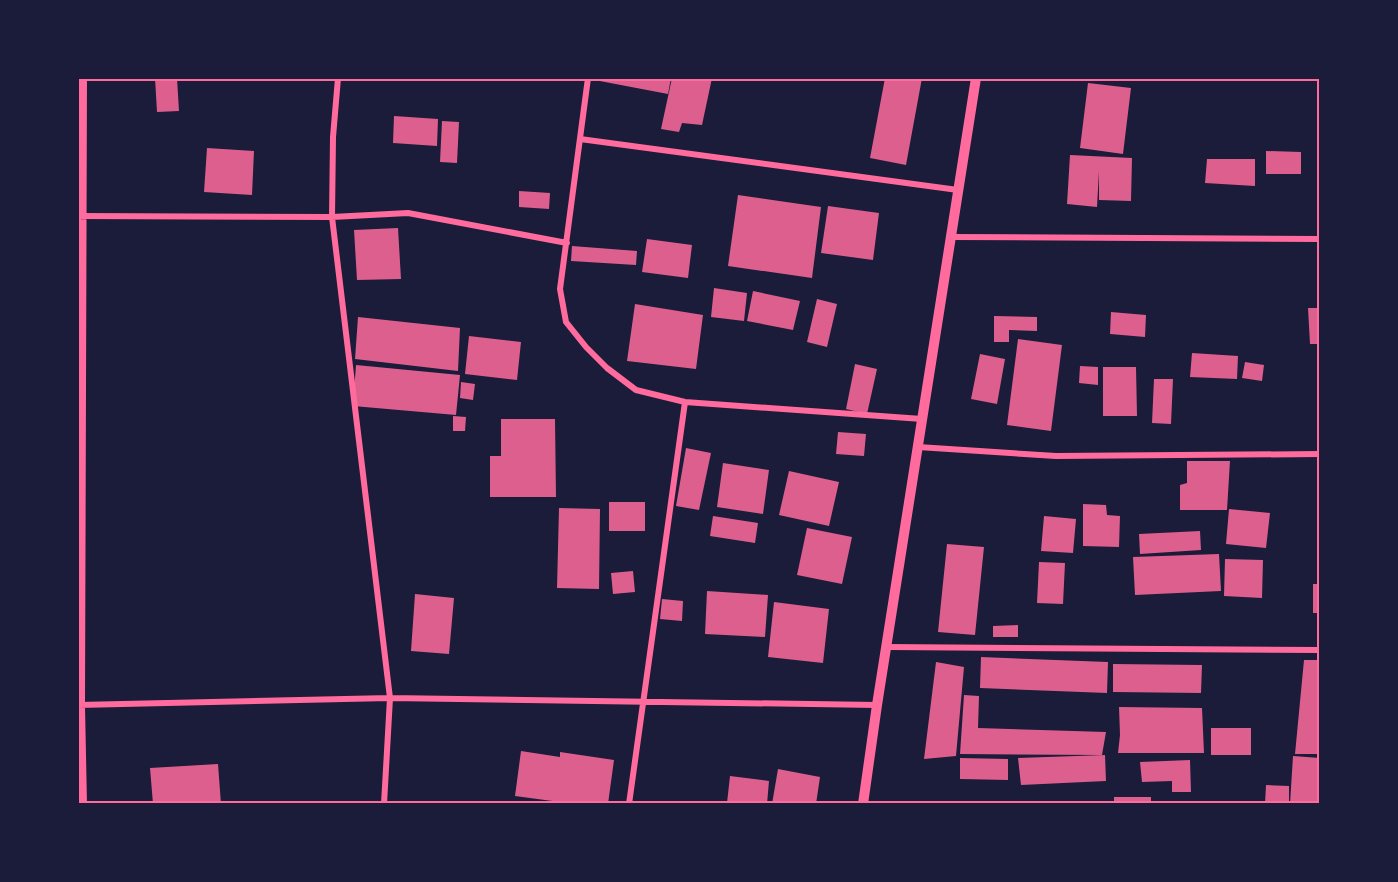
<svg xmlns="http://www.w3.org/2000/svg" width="1398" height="882" font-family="Mulish,sans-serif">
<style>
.building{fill:#dd5f8e}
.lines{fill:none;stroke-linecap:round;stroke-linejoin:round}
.minor{stroke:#ff6b9d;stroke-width:6}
.tertiary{stroke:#ff6b9d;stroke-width:10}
.neatline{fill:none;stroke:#ff6b9d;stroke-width:2}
</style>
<rect width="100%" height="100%" fill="#1b1b3a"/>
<path class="building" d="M 155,78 L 177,78 L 179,111 L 157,112 Z
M 584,78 L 671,78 L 668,94 Z
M 672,78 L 712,78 L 702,125 L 682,123 L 679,132 L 661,129 Z
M 885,78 L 922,78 L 906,165 L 870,158 Z
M 1088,83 L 1131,88 L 1123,154 L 1080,148 Z
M 394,116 L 438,119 L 437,146 L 393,143 Z
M 442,121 L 459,122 L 457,163 L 440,162 Z
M 207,148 L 254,151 L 252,195 L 204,192 Z
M 1266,151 L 1301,152 L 1301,174 L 1266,174 Z
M 1070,155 L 1132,158 L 1131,201 L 1099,200 L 1099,171 L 1097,207 L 1067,204 Z
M 1207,159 L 1255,159 L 1255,186 L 1205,183 Z
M 519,191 L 550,193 L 549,209 L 519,207 Z
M 738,195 L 821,207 L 812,278 L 728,266 Z
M 828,206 L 879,213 L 873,260 L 821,253 Z
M 398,228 L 401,279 L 357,280 L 354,230 Z
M 647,239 L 692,245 L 688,278 L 642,272 Z
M 572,246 L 637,251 L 636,265 L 571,261 Z
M 714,288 L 747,293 L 744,321 L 711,317 Z
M 753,291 L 800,301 L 793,330 L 747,321 Z
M 817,299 L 837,304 L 827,347 L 807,342 Z
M 635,304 L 703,315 L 696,369 L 627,361 Z
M 1308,308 L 1320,308 L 1320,344 L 1310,344 Z
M 1111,312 L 1146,315 L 1145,337 L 1110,334 Z
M 994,316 L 1037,317 L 1037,331 L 1009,330 L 1009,342 L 994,342 Z
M 358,317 L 460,328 L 458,371 L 355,359 Z
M 469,336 L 521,342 L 517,380 L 465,374 Z
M 1018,339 L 1062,345 L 1051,431 L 1007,425 Z
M 1192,353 L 1238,356 L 1237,379 L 1190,377 Z
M 980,354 L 1005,359 L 997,404 L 971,399 Z
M 1245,362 L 1264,365 L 1262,381 L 1242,378 Z
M 855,364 L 877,369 L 867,414 L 846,409 Z
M 356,365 L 460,375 L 456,415 L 353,406 Z
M 1080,366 L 1098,367 L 1098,385 L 1079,383 Z
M 1103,367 L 1136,367 L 1137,416 L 1103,416 Z
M 1154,379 L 1173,379 L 1171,424 L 1152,423 Z
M 461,382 L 475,384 L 473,400 L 460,398 Z
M 453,416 L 466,417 L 465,431 L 453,431 Z
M 501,419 L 555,419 L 556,497 L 490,497 L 490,456 L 501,456 Z
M 838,432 L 866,434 L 864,456 L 836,454 Z
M 686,448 L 711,453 L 699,510 L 676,506 Z
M 1187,461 L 1230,461 L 1227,510 L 1180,510 L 1180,485 L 1187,483 Z
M 723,463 L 769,470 L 763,514 L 717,507 Z
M 789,471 L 839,482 L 829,526 L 779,515 Z
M 609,502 L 645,502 L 645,531 L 609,531 Z
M 1083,504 L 1106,505 L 1107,515 L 1120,516 L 1119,547 L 1083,546 Z
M 559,508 L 600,509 L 599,589 L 557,588 Z
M 1229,509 L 1270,513 L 1266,548 L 1226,544 Z
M 713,516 L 758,523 L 755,543 L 710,536 Z
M 1044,516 L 1076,519 L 1073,553 L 1041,551 Z
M 807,528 L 852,537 L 842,584 L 797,575 Z
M 1200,531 L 1201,550 L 1140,554 L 1139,534 Z
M 947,544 L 984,547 L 975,635 L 938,632 Z
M 1317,549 L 1320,549 L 1320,613 L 1313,613 L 1313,584 L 1317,584 Z
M 1219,554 L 1221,591 L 1135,595 L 1133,557 Z
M 1225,559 L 1263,560 L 1262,598 L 1224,596 Z
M 1039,562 L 1065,563 L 1063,604 L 1037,603 Z
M 633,571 L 635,592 L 613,594 L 611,573 Z
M 707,591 L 768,595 L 765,637 L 705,634 Z
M 415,594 L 454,598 L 449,654 L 411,651 Z
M 662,599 L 683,601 L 682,621 L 660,619 Z
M 774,602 L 829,609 L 823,663 L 768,657 Z
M 1018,625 L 1018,637 L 993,637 L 993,626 Z
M 981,657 L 1108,662 L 1107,693 L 980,688 Z
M 1304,660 L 1320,660 L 1320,754 L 1295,754 Z
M 936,662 L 964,667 L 956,756 L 924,759 Z
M 1113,664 L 1202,665 L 1201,693 L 1113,692 Z
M 964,695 L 979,696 L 978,728 L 1106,732 L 1102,755 L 960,754 Z
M 1119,707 L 1202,708 L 1204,753 L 1118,753 L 1120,735 Z
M 1211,728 L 1251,728 L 1251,755 L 1211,755 Z
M 521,751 L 560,757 L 560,752 L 614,760 L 608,804 L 575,804 L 515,796 Z
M 1105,755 L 1106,781 L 1021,785 L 1018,758 Z
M 1293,756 L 1320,758 L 1320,804 L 1290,804 Z
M 960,758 L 1008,759 L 1008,780 L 960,779 Z
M 1190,760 L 1191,792 L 1172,792 L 1172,781 L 1142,782 L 1140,762 Z
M 218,764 L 221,804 L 153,804 L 150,768 Z
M 778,769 L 820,777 L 816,804 L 772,804 Z
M 730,776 L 769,781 L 767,804 L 727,803 Z
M 1266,785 L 1289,786 L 1289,804 L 1265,804 Z
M 1114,797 L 1151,797 L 1151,804 L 1114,804 Z"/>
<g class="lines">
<path class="minor" d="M 84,78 L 82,706 L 84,804
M 338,78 L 333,137 L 332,217 L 390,698 L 384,804
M 588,78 L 560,289 L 566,322 L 586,347 L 607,368 L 636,390 L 685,402 L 922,419
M 580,139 L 958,190
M 79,216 L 332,217 L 408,213 L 567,243
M 951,237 L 1320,239
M 918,447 L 1056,456 L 1320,454
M 887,647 L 1320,650
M 78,705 L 390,698 L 877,705
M 629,804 L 685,402"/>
<path class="tertiary" d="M 863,804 L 877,705 L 976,78"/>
</g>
<rect width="1398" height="882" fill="none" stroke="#1b1b3a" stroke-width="159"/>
<rect x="80" y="80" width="1238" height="722" class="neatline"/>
</svg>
